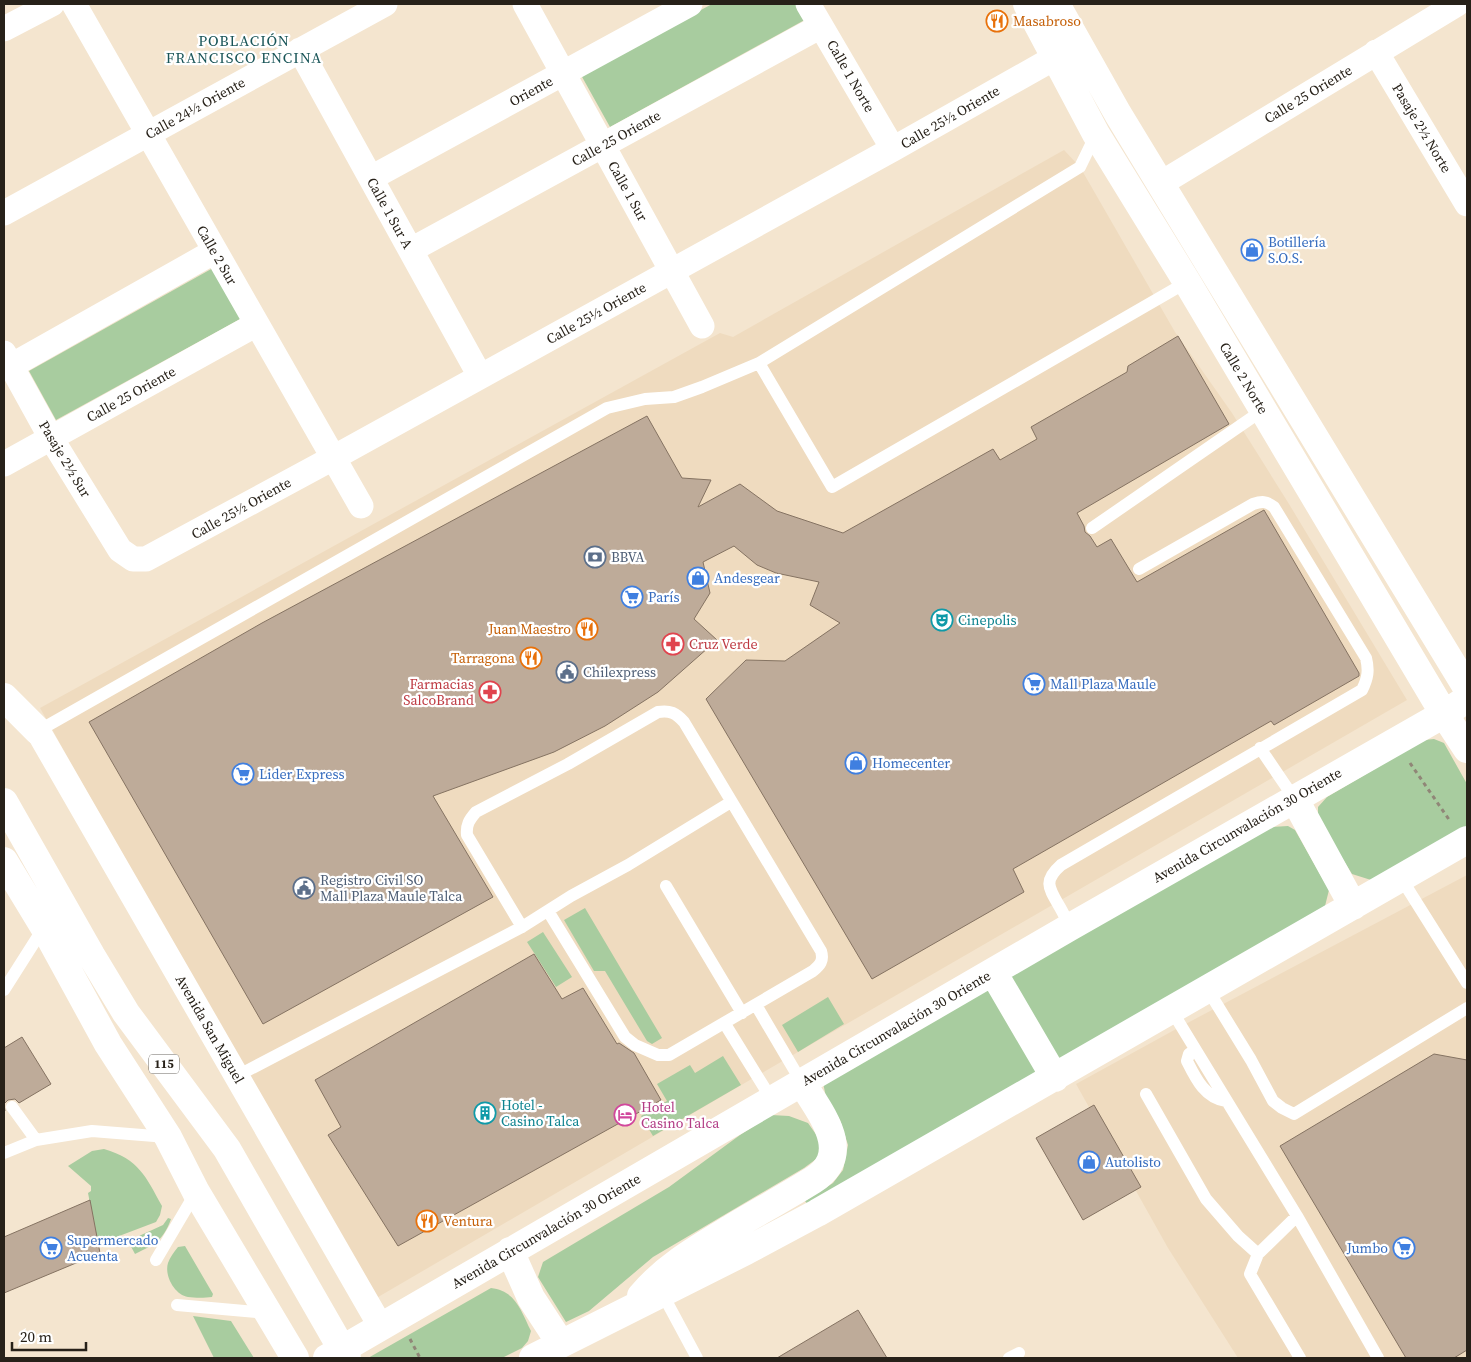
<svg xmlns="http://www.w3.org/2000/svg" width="1471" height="1362" font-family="'Source Serif 4',serif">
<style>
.built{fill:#efdbbf}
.green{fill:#a8cc9f}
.building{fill:#beab99;stroke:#857362}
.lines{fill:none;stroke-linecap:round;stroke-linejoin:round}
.path{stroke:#908677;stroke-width:3;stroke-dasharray:4 4;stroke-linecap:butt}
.lane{stroke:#fff;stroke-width:12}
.street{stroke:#fff;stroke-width:25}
.secondary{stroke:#fff;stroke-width:28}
.highway{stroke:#fff;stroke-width:28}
.labels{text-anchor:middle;stroke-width:4.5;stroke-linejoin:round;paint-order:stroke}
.shield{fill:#fff;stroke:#68645e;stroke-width:1}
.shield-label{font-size:12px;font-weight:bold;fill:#272119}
.food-label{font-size:14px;fill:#c56008;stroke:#fff;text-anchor:start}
.street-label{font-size:14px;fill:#272119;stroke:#fff}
.shop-label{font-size:14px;fill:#366cbe;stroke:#fff;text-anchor:start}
.service-label{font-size:14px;fill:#4e5e75;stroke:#fff;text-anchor:start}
.culture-label{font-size:14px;fill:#0d838f;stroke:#fff;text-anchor:start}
.health-label{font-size:14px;fill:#be3a42;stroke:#fff;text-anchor:start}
.hotel-label{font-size:14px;fill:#b23c85;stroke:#fff;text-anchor:start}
.neighbourhood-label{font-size:15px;letter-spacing:1px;fill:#185457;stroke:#fff}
</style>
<rect width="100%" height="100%" fill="#f4e5cf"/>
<path class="built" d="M 1064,150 L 1080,167 L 1175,332 L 1232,413 L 1289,504 L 1407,700 L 798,1052 L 373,1300 L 40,708 L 720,333 L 733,337 Z
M 1467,875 L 1467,1358 L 1238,1358 L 1168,1248 L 1076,1084 L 1178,1028 Z"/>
<path class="green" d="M 712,4 L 802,4 L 810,17 L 610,127 L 581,75 Z
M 213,268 L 242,318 L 56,420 L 29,371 Z
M 1434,739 L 1444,743 L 1467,784 L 1467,826 L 1371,880 L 1352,874 L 1318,819 L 1318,807 L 1327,797 L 1424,740 Z
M 1288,826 L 1295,830 L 1329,890 L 1325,906 L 809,1206 L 805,1201 L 833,1183 L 843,1170 L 848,1145 L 840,1120 L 826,1097 L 823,1083 L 1272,827 Z
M 585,908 L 662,1038 L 652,1044 L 647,1041 L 605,971 L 594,971 L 564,920 Z
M 543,932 L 572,977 L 556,987 L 527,942 Z
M 828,997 L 844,1024 L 798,1052 L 782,1025 Z
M 723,1056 L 741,1085 L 653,1136 L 641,1116 L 667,1101 L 657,1084 L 690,1065 L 695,1073 Z
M 771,1115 L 789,1116 L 808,1123 L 820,1140 L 819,1157 L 804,1168 L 653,1257 L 589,1311 L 566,1322 L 538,1277 L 543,1262 L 669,1187 L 740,1135 Z
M 104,1149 C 139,1159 146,1177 162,1206 L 160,1215 L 156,1222 L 98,1244 L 88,1193 L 91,1191 L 91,1186 L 68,1166 L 92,1151 Z
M 168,1218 L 171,1219 C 163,1241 155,1244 135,1254 L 128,1241 L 163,1225 Z
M 185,1246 L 213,1294 L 212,1297 C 205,1298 195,1298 188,1297 C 175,1295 164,1276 168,1263 C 170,1257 174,1252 178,1247 Z
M 491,1288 C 516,1291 521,1311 531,1331 L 528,1341 L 522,1348 L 502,1358 L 368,1358 Z
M 193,1316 L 231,1321 L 254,1358 L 214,1358 Z"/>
<path class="building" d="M 1178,336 L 1229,424 L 1077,513 L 1084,526 L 1085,532 L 1090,536 L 1097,547 L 1111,539 L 1137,582 L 1264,510 L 1359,673 L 1359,676 L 1274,725 L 1271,721 L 1013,869 L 1024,892 L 872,979 L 706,699 L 746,660 L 785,661 L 840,623 L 810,605 L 819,582 L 776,573 L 757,565 L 734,546 L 703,562 L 710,593 L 694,619 L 717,640 L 658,692 L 605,726 L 554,752 L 433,796 L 493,897 L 263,1024 L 89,722 L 262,623 L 647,416 L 682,478 L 711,480 L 698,507 L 740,484 L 777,511 L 843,533 L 993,449 L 1000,460 L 1037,439 L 1031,427 L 1127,372 L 1128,366 Z
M 534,954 L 562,999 L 583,988 L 617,1044 L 619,1043 L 634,1053 L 661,1100 L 398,1246 L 328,1135 L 341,1127 L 315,1080 Z
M 22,1037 L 51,1084 L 19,1103 L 15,1099 L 8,1100 L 4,1104 L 5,1111 L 4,1112 L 4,1048 Z
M 1434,1054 L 1467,1060 L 1467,1350 L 1454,1358 L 1406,1358 L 1280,1146 Z
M 1094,1105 L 1141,1187 L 1083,1220 L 1036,1138 Z
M 90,1200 L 100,1253 L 4,1293 L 4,1237 Z
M 858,1310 L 887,1358 L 777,1358 Z"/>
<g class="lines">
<path class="path" d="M 1410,763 L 1450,821
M 410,1339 L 420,1358"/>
<path class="lane" d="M 1096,134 L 1080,167 L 759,363 L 832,487 L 1187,282
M 1092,528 L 1263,410
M 38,731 L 607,408 L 645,399 L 674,397 L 702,387 L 759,363
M 1260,748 L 1294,798
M 1401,878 L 1467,983
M 666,886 L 742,1013
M 522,927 L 467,835 C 466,825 469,820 476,812 L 568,764 L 658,712 C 670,710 676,713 684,722 L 821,951 C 824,961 820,965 813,971 L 669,1055 L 658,1055 L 635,1045 L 625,1037 L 548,911
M 1070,927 C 1066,919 1063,912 1058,904 C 1048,887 1044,880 1061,865 L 1362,690 C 1368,678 1369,670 1366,658 L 1274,507 C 1266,501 1262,501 1253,504 L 1139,569
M 4,990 L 44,927
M 1208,990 L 1251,1060 L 1273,1101 L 1282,1108 L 1294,1114 L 1467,1008
M 756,1005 L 802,1083
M 1172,1011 L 1297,1216 L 1378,1358
M 725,1024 L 772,1100
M 1195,1050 L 1189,1054 L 1187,1061 C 1196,1079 1205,1098 1226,1101
M 237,1076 L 522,927 L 571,896 L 628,865 L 731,802
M 1146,1094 L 1206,1199 L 1238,1236 L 1258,1254
M 12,1107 L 36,1140 L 92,1131 L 167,1137
M 4,1153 L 36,1140
M 1297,1216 L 1258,1254 L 1250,1274 L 1300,1358
M 156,1260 L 196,1192
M 662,1293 L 697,1358
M 177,1305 L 267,1313
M 1009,1358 L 1019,1353"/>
<path class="street" d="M 74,4 L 361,506
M 525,4 L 702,326
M 808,4 L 893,149
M 4,29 L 52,4
M 300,50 L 480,376
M 1376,52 L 1467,204
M 371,178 L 690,4
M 1160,184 L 1457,4
M 4,213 L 385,4
M 411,250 L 821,26
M 4,353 L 51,438 L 120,550 L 133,559 L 146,559 L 333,458 L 893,149 L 1056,57
M 11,366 L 215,251
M 4,464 L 257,324
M 38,731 L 381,1327"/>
<path class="secondary" d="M 1027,4 L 1096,134 L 1187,282 L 1444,714 L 1467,749
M 1056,4 L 1118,114 L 1467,688
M 1294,798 L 1353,906
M 993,972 L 1055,1078
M 510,1251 L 531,1298 L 561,1344
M 641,1296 C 667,1265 700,1247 733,1227 C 760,1211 787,1196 813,1180 C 855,1153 820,1113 802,1083
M 327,1358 L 1070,927 L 1444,714 L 1467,699
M 533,1358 L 746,1251 L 817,1213 L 1467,840"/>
<path class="highway" d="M 4,697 L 38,731
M 4,802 L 91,955 L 126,1013 L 227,1149 L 347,1358
M 4,861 L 44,927 L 108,1044 L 168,1137 L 196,1192 L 295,1358"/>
</g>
<defs>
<g id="restaurant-ring" transform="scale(1.125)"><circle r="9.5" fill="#fff" stroke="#e8710a" stroke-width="1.5"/><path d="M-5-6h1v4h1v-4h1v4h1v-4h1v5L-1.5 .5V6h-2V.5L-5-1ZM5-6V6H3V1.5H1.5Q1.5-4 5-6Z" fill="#e8710a"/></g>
<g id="shop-ring" transform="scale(1.125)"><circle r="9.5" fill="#fff" stroke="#3f7fe0" stroke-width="1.5"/><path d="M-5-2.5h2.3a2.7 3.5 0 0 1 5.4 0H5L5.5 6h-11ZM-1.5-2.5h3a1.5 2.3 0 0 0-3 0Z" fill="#3f7fe0"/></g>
<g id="bank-ring" transform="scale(1.125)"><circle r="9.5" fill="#fff" stroke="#5c6f8a" stroke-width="1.5"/><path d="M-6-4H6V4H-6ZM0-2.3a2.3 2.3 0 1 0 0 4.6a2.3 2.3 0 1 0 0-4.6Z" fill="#5c6f8a"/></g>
<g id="supermarket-ring" transform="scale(1.125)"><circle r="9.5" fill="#fff" stroke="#3f7fe0" stroke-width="1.5"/><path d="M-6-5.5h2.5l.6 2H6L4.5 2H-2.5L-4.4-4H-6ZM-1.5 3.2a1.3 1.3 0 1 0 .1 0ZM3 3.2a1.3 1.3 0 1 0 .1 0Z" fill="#3f7fe0"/></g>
<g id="theatre-ring" transform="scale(1.125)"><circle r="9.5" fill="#fff" stroke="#0f9aa8" stroke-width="1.5"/><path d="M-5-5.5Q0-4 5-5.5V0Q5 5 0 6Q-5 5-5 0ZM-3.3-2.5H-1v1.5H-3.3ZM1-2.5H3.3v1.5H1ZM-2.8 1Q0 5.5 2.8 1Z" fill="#0f9aa8"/></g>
<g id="pharmacy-ring" transform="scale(1.125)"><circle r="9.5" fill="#fff" stroke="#e0444e" stroke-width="1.5"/><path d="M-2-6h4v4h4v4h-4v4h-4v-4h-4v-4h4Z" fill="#e0444e"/></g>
<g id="civic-ring" transform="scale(1.125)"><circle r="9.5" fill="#fff" stroke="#5c6f8a" stroke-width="1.5"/><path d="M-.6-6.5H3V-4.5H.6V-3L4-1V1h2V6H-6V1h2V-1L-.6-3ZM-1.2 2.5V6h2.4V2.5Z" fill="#5c6f8a"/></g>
<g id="building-ring" transform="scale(1.125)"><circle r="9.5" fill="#fff" stroke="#0f9aa8" stroke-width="1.5"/><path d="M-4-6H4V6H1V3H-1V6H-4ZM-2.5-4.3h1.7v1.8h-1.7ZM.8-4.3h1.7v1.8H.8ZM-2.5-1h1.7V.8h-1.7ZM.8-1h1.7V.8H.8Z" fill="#0f9aa8"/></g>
<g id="hotel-ring" transform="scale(1.125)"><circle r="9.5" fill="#fff" stroke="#d1479c" stroke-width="1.5"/><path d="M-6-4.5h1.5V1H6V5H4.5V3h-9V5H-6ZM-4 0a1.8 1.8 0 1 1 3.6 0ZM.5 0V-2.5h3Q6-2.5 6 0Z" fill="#d1479c"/></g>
</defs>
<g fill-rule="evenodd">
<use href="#restaurant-ring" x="997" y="21"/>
<use href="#shop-ring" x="1252" y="250"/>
<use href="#bank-ring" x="595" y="557"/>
<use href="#shop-ring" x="698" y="578"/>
<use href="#supermarket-ring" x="632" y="597"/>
<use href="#theatre-ring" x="942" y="620"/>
<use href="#restaurant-ring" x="587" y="629"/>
<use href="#pharmacy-ring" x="673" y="644"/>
<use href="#restaurant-ring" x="531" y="658"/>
<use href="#civic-ring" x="567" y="672"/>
<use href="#supermarket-ring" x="1034" y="684"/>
<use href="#pharmacy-ring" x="490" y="692"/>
<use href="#shop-ring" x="856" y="763"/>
<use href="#supermarket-ring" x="243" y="774"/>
<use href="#civic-ring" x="304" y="888"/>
<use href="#building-ring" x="485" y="1113"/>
<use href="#hotel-ring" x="625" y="1115"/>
<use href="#shop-ring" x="1089" y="1162"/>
<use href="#restaurant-ring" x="427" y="1221"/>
<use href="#supermarket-ring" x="51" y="1248"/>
<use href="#supermarket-ring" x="1404" y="1248"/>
</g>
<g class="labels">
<rect class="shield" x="149" y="1054.5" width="30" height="19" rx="4"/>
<g class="shield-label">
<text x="164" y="1068">115</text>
</g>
<g class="food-label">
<text x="1013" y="26">Masabroso</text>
<text x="571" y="634" text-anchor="end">Juan Maestro</text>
<text x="515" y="663" text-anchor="end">Tarragona</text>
<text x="443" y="1226">Ventura</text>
</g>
<g class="street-label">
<text transform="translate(851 76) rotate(60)" y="5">Calle 1 Norte</text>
<text transform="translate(531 91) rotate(-29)" y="5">Oriente</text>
<text transform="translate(1308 94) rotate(-31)" y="5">Calle 25 Oriente</text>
<text transform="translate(195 108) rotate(-29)" y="5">Calle 24½ Oriente</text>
<text transform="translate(950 117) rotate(-30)" y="5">Calle 25½ Oriente</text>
<text transform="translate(1422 128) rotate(59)" y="5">Pasaje 2½ Norte</text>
<text transform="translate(616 138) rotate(-29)" y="5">Calle 25 Oriente</text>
<text transform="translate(628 191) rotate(61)" y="5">Calle 1 Sur</text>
<text transform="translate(390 213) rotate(61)" y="5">Calle 1 Sur A</text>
<text transform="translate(217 255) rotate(60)" y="5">Calle 2 Sur</text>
<text transform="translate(596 313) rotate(-29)" y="5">Calle 25½ Oriente</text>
<text transform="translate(1244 378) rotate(59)" y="5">Calle 2 Norte</text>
<text transform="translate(131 394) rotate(-29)" y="5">Calle 25 Oriente</text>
<text transform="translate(65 459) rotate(59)" y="5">Pasaje 2½ Sur</text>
<text transform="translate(241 508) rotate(-29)" y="5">Calle 25½ Oriente</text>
<text transform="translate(1247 825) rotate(-30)" y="5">Avenida Circunvalación 30 Oriente</text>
<text transform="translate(896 1028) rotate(-30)" y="5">Avenida Circunvalación 30 Oriente</text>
<text transform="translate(210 1029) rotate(60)" y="5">Avenida San Miguel</text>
<text transform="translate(546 1231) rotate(-30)" y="5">Avenida Circunvalación 30 Oriente</text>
</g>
<g class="shop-label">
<text x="1268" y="247">Botillería<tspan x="1268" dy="16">S.O.S.</tspan></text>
<text x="714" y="583">Andesgear</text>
<text x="648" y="602">París</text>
<text x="1050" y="689">Mall Plaza Maule</text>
<text x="872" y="768">Homecenter</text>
<text x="259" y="779">Lider Express</text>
<text x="1105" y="1167">Autolisto</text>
<text x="67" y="1245">Supermercado<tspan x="67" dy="16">Acuenta</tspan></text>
<text x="1388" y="1253" text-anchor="end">Jumbo</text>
</g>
<g class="service-label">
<text x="611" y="562">BBVA</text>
<text x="583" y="677">Chilexpress</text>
<text x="320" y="885">Registro Civil SO<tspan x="320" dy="16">Mall Plaza Maule Talca</tspan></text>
</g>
<g class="culture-label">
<text x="958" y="625">Cinepolis</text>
<text x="501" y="1110">Hotel -<tspan x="501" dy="16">Casino Talca</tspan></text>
</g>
<g class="health-label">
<text x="689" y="649">Cruz Verde</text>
<text x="474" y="689" text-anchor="end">Farmacias<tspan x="474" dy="16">SalcoBrand</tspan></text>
</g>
<g class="hotel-label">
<text x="641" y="1112">Hotel<tspan x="641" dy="16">Casino Talca</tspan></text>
</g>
<g class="neighbourhood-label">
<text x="244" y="46">POBLACIÓN<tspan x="244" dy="17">FRANCISCO ENCINA</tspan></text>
</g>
</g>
<rect width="1471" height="1362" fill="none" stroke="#272119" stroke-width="10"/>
<path d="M12 1342v8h74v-8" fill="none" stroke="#272119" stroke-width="2.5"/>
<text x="20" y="1342" font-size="15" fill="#272119" stroke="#ffffff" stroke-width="4" paint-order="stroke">20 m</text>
</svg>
